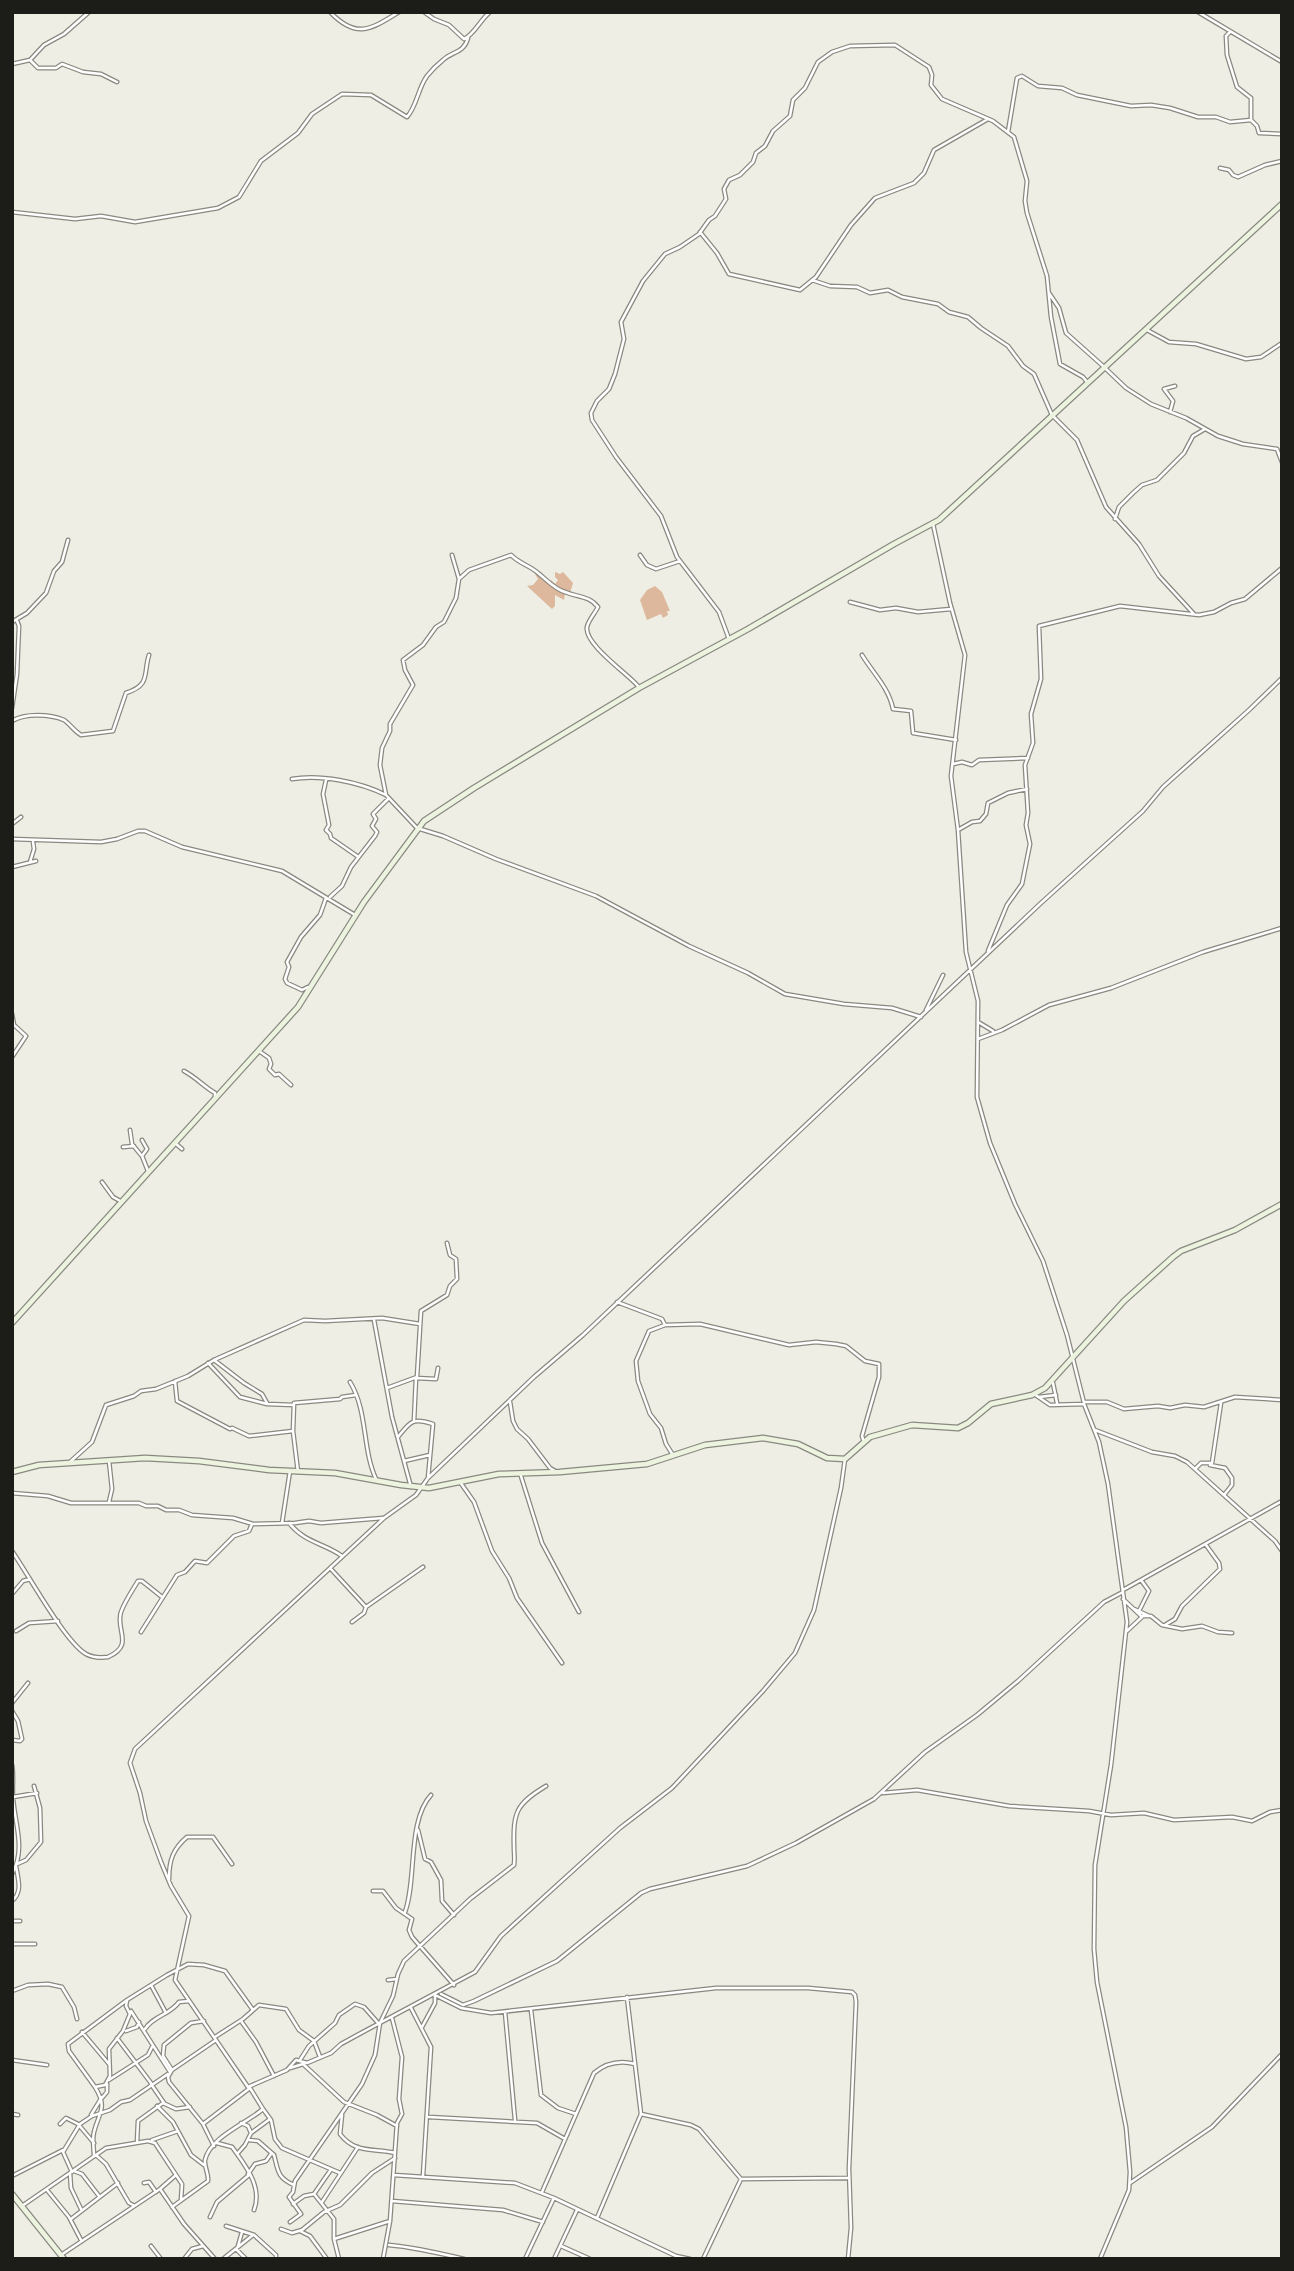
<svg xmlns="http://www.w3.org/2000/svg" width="1294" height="2271" font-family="Bitter,serif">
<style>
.green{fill:#ddb89c}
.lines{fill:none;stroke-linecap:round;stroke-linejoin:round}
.street-casing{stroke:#898981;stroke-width:5}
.secondary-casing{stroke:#898981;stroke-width:7}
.street{stroke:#fff;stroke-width:2.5}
.secondary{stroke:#ecf3df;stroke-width:4.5}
</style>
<rect width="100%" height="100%" fill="#eeeee5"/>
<path class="green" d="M 537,572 L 556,587 L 550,582 L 551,580 L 555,584 L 558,580 L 555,577 L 555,572 L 560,574 L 563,572 L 573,583 L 570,593 L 565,593 L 564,600 L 555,595 L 555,606 L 552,609 L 527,586 L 533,585 L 538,579 L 535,574 Z
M 655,586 L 662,592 L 670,611 L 667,611 L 668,615 L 663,618 L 661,614 L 647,620 L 640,600 L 647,590 Z"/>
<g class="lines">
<g class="street-casing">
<path id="street" d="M 330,12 C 357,40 371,29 399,12
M 424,12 L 434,19 L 449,25 L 464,39 C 474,35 480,20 490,12
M 1198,12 L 1282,62
M 1230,32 L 1226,36 L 1227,55 L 1237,87 L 1251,98 L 1251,120
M 30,60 L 38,68 L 56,68 L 62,64 L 83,72 L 101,74 L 117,82
M 12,64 L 30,60 L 44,45 L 64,34 L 89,12
M 1008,132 L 1017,78 L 1022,76 L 1038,86 L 1062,88 L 1077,95 L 1131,106 L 1151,105 L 1170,108 L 1198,117 L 1216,117 L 1230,122 L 1251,120 L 1257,126 L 1259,133 L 1282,134
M 1220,168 L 1229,170 L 1233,175 L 1238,177 L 1265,165 L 1282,161
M 12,212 L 75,219 L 101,216 L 135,222 L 218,208 L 239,197 L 261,161 L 298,133 L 312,114 L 342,94 L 371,95 L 407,117 C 417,106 418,88 427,76 C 431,71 438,64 443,60 C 453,51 464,53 468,38
M 700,232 L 717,253 L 729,274 L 800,290 L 816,277 L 851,225 L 875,198 L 914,183 L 924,173 L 934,150 L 988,119
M 812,280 L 830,286 L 857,287 L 870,293 L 888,290 L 902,297 L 938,304 L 949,312 L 968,317 L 981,328 L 1008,346 L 1023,366 L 1034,374 L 1052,415 L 1077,440 L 1106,507 L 1139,544 L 1159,576 L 1194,614
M 1049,293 L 1059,308 L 1066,333 L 1103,366
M 1147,330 L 1169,342 L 1196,344 L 1246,359 L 1261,357 L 1282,343
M 1105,368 L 1126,388 L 1151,404 L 1186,418 L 1218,436 L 1243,444 L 1277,449 L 1282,462
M 1170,412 L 1173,401 L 1164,389 L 1175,386
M 1115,519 L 1119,507 L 1133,493 L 1142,485 L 1157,480 L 1184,453 L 1193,436 L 1205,429
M 933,524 L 950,603 L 965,655 L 951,776 L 958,830 L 966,952 L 978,1001 L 977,1097 L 990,1143 L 1015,1204 L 1043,1261 L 1067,1335 L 1084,1403
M 452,555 L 459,579 L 456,598 L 444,622 L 436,627 L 423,645 L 403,660 L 405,670 L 413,685 L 390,724 L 390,731 L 382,748 L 380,765 L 386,795 L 417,828 L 443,836 L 496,859 L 596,896 L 689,946 L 748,973 L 785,994 L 844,1004 L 892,1008 L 921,1017
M 640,555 L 647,565 L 656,569 L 680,561
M 459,579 L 469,570 L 511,555 C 520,564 529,565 538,573 C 546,579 554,589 565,592 C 577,597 590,596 598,607 C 595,613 588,621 587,627 C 584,644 628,674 638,686
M 850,602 L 880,610 L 896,608 L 918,612 L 951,609
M 12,622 L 27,613 L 46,593 L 54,571 L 62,562 L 68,540
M 729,639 L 719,612 L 677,557 L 661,516 L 616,457 L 592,420 L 591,413 L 597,401 L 609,389 L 615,374 L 624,339 L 621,322 L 643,281 L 665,254 L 680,247 L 699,234 L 709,220 L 715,216 L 726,199 L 724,189 L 729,180 L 740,175 L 753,162 L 756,153 L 765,146 L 773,131 L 790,116 L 793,100 L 805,88 L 818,62 L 832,52 L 850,46 L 895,45 L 929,67 L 932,75 L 931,85 L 942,99 L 993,121 L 1014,137 L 1027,181 L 1025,201 L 1027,213 L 1047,276 L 1051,317 L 1060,364 L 1083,377 L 1088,383
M 862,655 C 873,673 889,688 893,709 L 911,711 L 913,733 L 956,740
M 12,708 L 17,674 L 19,626 L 17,621
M 12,721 C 25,713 50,714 64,720 C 70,724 74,731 81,735 L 113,731 L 126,693 C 151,685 143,674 149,655
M 953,764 L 962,762 L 972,765 L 979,760 L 1028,758
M 292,779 C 320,774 360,782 386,795
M 326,780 L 323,794 L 329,825 L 326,830 L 330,834 L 331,838 L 357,856
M 12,824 L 21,817
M 958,830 L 972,822 L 980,821 L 986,814 L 988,803 L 1008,793 L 1027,789
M 12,839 L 101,842 L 117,839 L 138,831 L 145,831 L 182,847 L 282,871 L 355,915
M 30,862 L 34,849 L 33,842
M 12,867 L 36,861
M 330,897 L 342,886 L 351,867 L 375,836 L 377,832 L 372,826 L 376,819 L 373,814 L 389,798
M 988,951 L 1007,905 L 1022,884 L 1030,844 L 1026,825 L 1028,813 L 1025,765 L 1033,743 L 1031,714 L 1041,679 L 1039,626 L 1120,606 L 1199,615 L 1214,612 L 1231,603 L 1245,599 L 1282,568
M 308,987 L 302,990 L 287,983 L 285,979 L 289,967 L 287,962 L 301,937 L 320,915 L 326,898
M 926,1010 L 943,975
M 12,1014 L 14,1025 L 26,1036 L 12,1057
M 978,1022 L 993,1031
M 978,1039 L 1002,1030 L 1049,1005 L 1111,988 L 1203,952 L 1282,928
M 259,1051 L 269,1058 L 271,1064 L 269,1069 L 275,1075 L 279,1074 L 291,1085
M 184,1071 C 197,1078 203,1086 215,1093 L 215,1097
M 130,1130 L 132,1144 L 141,1155
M 142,1140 L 147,1149 L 142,1156 L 148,1171
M 175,1143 L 182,1149
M 123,1147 L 134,1146
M 102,1182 L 113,1197 L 122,1202
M 617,1302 L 662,1319 L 665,1325 L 700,1324 L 789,1345 L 816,1342 L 836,1344 L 846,1346 L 865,1361 L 879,1364 L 879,1377 L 862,1436 L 864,1442
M 374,1320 L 392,1417 L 411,1487
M 665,1325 L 649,1331 L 636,1361 L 638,1381 L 650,1414 L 661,1428 L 666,1444 L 673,1455
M 214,1360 L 244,1383 L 262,1394 L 267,1403
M 208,1363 L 240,1397 L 267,1404 L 294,1405
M 175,1381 L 177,1401 L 230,1429 L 232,1428 L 249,1436 L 293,1431
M 350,1382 C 368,1411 362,1449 376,1479
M 1053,1383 L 1057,1403
M 387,1388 L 417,1377 L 421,1311 L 447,1295 L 450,1286 L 457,1279 L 456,1259 L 450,1255 L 447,1243
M 1034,1394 L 1050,1405 L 1084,1404 L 1099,1442 L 1108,1484 L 1127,1622 L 1111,1765 L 1095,1865 L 1094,1949 L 1097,1982 L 1126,2127 L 1130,2172 L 1129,2190 L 1100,2259
M 1039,1397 L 1056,1395
M 510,1402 L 513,1421 L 517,1429 L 528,1439 L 550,1468 L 555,1471
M 1084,1402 L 1107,1402 L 1124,1409 L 1158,1406 L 1170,1408 L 1185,1405 L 1204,1407 L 1235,1397 L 1282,1400
M 414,1421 L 416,1378 L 436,1379 L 438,1368
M 1095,1430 L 1152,1452 L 1175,1456 L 1187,1462 L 1275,1541 L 1282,1551
M 398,1437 C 410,1422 412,1417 433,1424 L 428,1478
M 845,1459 L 841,1488 L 814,1610 L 795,1653 L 763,1691 L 672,1788 L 620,1828 L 501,1936 L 475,1972 L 363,2032 L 341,2044 L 331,2053 L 307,2063 L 296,2060 L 287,2070 L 248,2087 L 175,1980 L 189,1916 L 171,1886 L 161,1862 L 146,1821 L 140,1793 L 130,1763 L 135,1749 L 384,1518 L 416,1495 L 428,1478 L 534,1377 L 583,1335 L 1041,903 L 1143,811 L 1163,787 L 1249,710 L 1282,678
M 71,1461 L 92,1442 L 106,1405 L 134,1396 L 141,1391 L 156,1389 L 188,1376 L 214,1360 L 304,1320 L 325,1321 L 382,1318 L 420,1324
M 109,1461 L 112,1489 L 109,1502
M 404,1461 L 430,1455
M 1210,1465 L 1225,1468 L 1232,1478 L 1232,1485 L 1224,1495
M 1195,1469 L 1201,1463 L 1212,1463 L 1221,1403
M 298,1472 L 293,1431 L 294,1403 L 340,1399 L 342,1397 L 356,1395
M 520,1473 L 542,1543 L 579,1612
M 460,1482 L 474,1502 L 492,1551 L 509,1578 L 517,1598 L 562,1663
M 12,1493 L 48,1496 L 71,1503 L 139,1503 L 146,1506 L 158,1506 L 166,1510 L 179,1510 L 192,1515 L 233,1518 L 253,1524 L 295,1523 L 309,1521 L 321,1523 L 383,1518
M 282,1523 L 290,1471
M 289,1523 C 305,1543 324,1543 342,1556
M 12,1551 C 28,1574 65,1642 86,1654 C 93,1658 100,1658 108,1657 C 135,1645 115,1630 121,1612 C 125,1601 132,1591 138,1581 L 142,1581 L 162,1597
M 330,1568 L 366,1607 L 423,1567
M 1123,1590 L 1282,1501
M 12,1594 L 23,1581 L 30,1579
M 1123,1599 L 1141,1616 L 1151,1616 L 1162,1625 L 1182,1629 L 1202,1626 L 1218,1632 L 1232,1633
M 1134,1609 L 1149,1616
M 1139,1611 L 1149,1591 L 1141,1580
M 352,1622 L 364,1613 L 366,1607
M 1165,1625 L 1175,1619 L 1182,1606 L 1220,1569 L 1219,1563 L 1206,1545
M 16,1631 L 29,1623 L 58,1621
M 1127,1631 L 1142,1617
M 141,1632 L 177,1575 L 185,1572 L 195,1561 L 207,1563 L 234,1536 L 249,1531 L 252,1524
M 12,1703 L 28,1683
M 12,1711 L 18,1721 L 22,1739 L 20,1741 L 12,1740
M 12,1765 C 14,1776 12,1787 13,1798 C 15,1825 26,1849 12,1874
M 883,1793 L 917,1790 L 1009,1806 L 1089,1811 L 1111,1815 L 1144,1813 L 1174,1820 L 1232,1817 L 1252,1821 L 1270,1812 L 1282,1810
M 13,1797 L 37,1793
M 418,1830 L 425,1859 L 431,1862 L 441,1880 L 442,1901 L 454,1915
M 17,1864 L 26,1860 L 41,1842 L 40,1808 L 34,1786
M 169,1879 C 169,1860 173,1849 187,1837 L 213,1837 L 232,1864
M 373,1891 L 383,1891 L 396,1908 L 412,1919 L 409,1930 L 412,1937 L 454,1985
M 12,1901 C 23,1892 18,1879 16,1866
M 405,1912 C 417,1880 407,1821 431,1795
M 12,1921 L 20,1921
M 12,1944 L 35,1944
M 388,1980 L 397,1979
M 151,1985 L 166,2013
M 12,1991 L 28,1985 L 48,1984 L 62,1987 L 74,2007 L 77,2019
M 441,1994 L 463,2005 L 474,2001 L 557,1961 L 641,1893 L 650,1889 L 747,1866 L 796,1843 L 874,1799 L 925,1752 L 977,1715 L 1018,1681 L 1104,1602 L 1123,1592
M 127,2000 L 126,2006 L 130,2014 L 123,2031 L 109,2049 L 110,2076 L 105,2085 L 95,2087 L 69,2051 L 68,2044 L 127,2000 L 167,1975 L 188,1964 L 204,1965 L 225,1971 L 253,2010
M 411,2008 L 431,2047 L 423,2176
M 531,2010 L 541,2095 L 558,2108 L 576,2114
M 131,2011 L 170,2072
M 505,2012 L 515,2120
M 241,2021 L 256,2042 L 274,2076
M 422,2027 L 435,2003 L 435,1995 L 461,2008 L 491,2013 L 716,1988 L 808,1988 L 852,1992 L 855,1995 L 856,2002 L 849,2169 L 851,2228 L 848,2259
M 145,2029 C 154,2015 170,2015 179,2002 L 189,2001
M 126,2031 L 137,2027 L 139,2022
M 82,2032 L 109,2064
M 215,2037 L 243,2019 L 259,2005 L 286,2009 L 299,2030 L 314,2041 L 320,2057
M 117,2038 L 151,2083
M 12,2060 L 47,2065
M 300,2060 L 309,2046 L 335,2023 L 339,2015 L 355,2004 L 364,2007 L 379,2024
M 303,2064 L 344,2102 L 377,2115 L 397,2126
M 290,2068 L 303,2064
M 172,2070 L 163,2056 L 164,2045 L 191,2023 L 204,2021
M 109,2080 L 148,2055 L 152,2047
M 151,2084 L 164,2103
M 102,2098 L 107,2092 L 107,2084
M 157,2106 L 173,2122 L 191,2155 L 204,2165
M 263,2109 L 271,2120 L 275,2139 L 282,2148 L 340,2173
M 12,2114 L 18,2115
M 641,2114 L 691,2125 L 699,2129 L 741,2179
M 91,2115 L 102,2097
M 342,2115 L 340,2134 C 355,2154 374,2148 395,2153
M 429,2117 L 537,2123 L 565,2139
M 60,2124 L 66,2118 L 78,2124 L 94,2143
M 251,2133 L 270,2119
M 152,2140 L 178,2131
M 249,2140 L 258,2141 L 274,2155 C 278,2170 277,2178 294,2185
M 137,2142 L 138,2121 L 163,2103 L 176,2109 L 190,2107
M 217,2143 L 232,2147 C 245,2165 263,2187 254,2210
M 214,2146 L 203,2124 L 169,2082 L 168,2077 L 172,2070 L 216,2040
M 237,2154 L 245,2145 L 251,2133 L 248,2126 L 241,2123
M 96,2155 L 106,2164 L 129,2203 L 133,2205
M 94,2156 C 94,2149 92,2139 94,2132 C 99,2112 108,2108 95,2087
M 74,2171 L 82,2174 L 99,2196
M 72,2172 L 63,2152 L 80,2124 L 92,2116 L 110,2110 L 121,2102 L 130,2100 L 168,2074
M 70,2173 L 71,2188 L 81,2209
M 248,2174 L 255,2164 L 266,2161 L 271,2154
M 394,2175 L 515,2183 L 554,2198 L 676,2256 L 690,2259
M 12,2176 L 63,2150
M 144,2183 L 149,2182 L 156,2192
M 1130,2183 L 1212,2127 L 1282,2054
M 160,2189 L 184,2224 L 215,2259
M 47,2190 L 69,2217 L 81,2240
M 542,2192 L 594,2073 C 606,2063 619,2060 635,2064
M 314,2194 L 334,2219 L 334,2239 L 339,2259
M 392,2201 L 503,2210 L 543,2222
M 322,2202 L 358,2147
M 293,2204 L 304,2196 L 314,2194 L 330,2171
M 22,2206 L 106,2148 L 148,2141 L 155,2143 L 182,2184 L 181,2200
M 172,2207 L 208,2181 C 209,2174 204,2167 205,2160 C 210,2137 247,2123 263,2109 L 250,2088 L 203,2124
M 210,2217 L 217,2202 L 249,2175
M 597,2218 L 641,2114 L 627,1997
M 71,2219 L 118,2183
M 290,2222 L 301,2214 L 289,2197 L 293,2192 L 295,2181 L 362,2084 L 375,2055 L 380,2023 L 393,1996 L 398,1974 L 404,1961 L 470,1899 L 514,1865 C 515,1858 514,1854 514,1847 C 513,1812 516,1804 546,1786
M 226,2226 L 254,2235 L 276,2255 L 276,2259
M 281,2229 L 292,2233 L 302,2230 L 324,2212 L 340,2205 L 372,2173 L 395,2158
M 300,2231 L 310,2236 L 327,2259
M 334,2239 L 390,2221
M 389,2245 C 414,2247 439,2253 464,2259
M 151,2246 L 161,2259
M 238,2246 L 242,2232
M 561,2246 L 590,2259
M 236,2249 L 246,2259
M 61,2255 L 160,2189 L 176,2175
M 184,2259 L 192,2249 L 203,2246
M 223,2259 L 253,2235
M 383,2259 L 390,2221 L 397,2123 L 402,2114 L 399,2099 L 402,2057 L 392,2018
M 525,2259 L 554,2198
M 554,2259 L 577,2210
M 703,2259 L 741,2179 L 848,2178"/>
</g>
<g class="secondary-casing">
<path id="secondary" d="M 12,1323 L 298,1007 L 364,902 L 424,821 L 474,788 L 639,688 L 748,629 L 894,544 L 939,520 L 1282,204
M 12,1472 L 39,1465 L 145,1458 L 199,1461 L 269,1470 L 335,1473 L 401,1485 L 429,1488 L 499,1474 L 560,1472 L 647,1464 L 705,1445 L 763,1438 L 798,1444 L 827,1458 L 845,1459 L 870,1437 L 912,1425 L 958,1428 L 968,1423 L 991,1404 L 1032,1395 L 1045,1388 L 1124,1301 L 1173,1257 L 1181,1251 L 1235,1230 L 1282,1204
M 12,2194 L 64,2259"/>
</g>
<use href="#street" class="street"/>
<use href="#secondary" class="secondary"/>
</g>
<rect width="1294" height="2271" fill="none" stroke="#1c1c19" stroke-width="28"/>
</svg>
